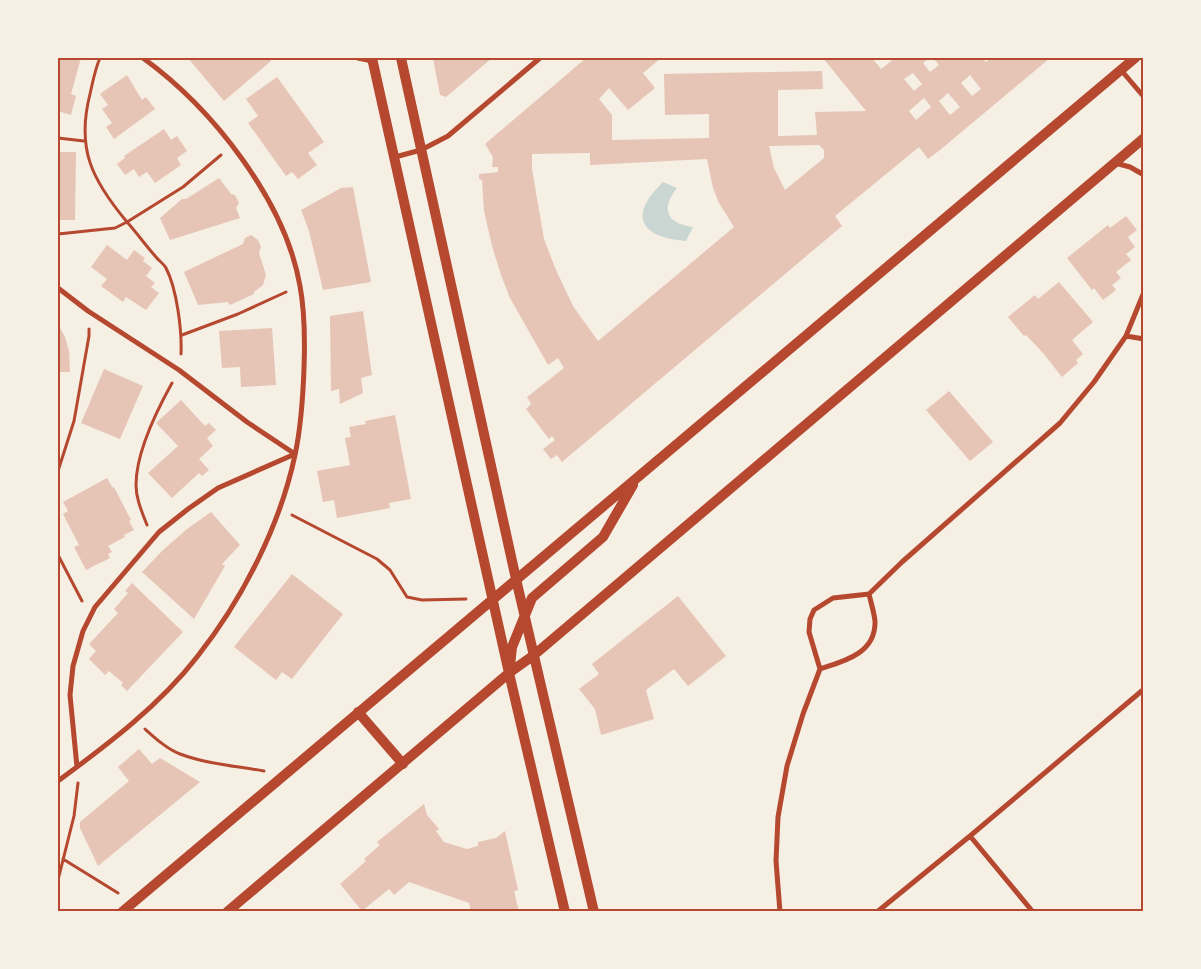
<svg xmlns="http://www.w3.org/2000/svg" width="1201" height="969" font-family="Commissioner,sans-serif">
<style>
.water{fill:#c9d6d2}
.building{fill:#e6c5b7;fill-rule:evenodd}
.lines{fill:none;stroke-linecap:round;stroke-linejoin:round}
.path{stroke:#b5482f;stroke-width:3}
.minor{stroke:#b5482f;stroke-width:5}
.secondary{stroke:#b5482f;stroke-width:10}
.neatline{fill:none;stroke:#b5482f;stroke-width:2}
</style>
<rect width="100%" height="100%" fill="#f6efe4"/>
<path class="water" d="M 663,182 L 677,188 C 660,209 667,224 693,227 L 686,241 C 640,237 628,216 663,182 Z"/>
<path class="building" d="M 58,58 L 81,58 L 71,94 L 76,96 L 71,115 L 58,111 Z
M 188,58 L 268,58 L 271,61 L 224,101 Z
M 433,58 L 492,58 L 446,97 L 440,95 Z
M 586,58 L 661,58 L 643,73 L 655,88 L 628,110 L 609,88 L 599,99 L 612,115 L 612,140 L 709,138 L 709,114 L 665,115 L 664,74 L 822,71 L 823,89 L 778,90 L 778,136 L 817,135 L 815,112 L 866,111 L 823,58 L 872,58 L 881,69 L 895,58 L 929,58 L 923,63 L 930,72 L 939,65 L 933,58 L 982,58 L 986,62 L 991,58 L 1050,58 L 940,150 L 928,159 L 919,147 L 835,216 L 842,226 L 562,462 L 557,455 L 551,459 L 543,449 L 555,440 L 552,436 L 549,439 L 526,409 L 531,404 L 527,397 L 564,368 L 558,358 L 548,365 L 510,298 L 501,275 L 492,246 L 484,211 L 482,180 L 479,179 L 479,174 L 498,172 L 498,167 L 492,167 L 493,157 L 485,144 ZM 913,73 L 922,84 L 914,91 L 904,79 ZM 970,75 L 981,89 L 972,96 L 961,83 ZM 948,93 L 960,107 L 950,115 L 939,101 ZM 924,98 L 931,107 L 916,120 L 909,111 ZM 819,145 L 824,150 L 824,158 L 785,190 L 774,168 L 769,146 ZM 590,153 L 590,165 L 707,159 L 713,188 L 719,203 L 734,227 L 598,341 L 573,306 L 556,270 L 544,239 L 532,169 L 532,154 Z
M 127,75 L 142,100 L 146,97 L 155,109 L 114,139 L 106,127 L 112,123 L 102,109 L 108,105 L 100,94 Z
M 277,77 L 324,142 L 308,153 L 317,165 L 298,179 L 292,172 L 286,176 L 248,123 L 258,116 L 246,99 Z
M 164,129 L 171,140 L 177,136 L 187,151 L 177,158 L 181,165 L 155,183 L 147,172 L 139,177 L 134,169 L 125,175 L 117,164 L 125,158 L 124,156 Z
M 58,152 L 76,152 L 75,220 L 58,220 Z
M 219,178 L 231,194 L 235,195 L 239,203 L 236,208 L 240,218 L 170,240 L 160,218 L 182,199 L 186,199 Z
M 353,187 L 371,282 L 323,290 L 309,231 L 301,210 L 341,188 Z
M 1126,216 L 1137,230 L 1128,237 L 1135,247 L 1126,254 L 1131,260 L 1116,272 L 1121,278 L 1112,285 L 1116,290 L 1103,300 L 1094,288 L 1092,290 L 1067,258 L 1108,225 L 1110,228 Z
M 251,235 L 258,240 L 261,247 L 259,253 L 266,275 L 263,285 L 254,292 L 254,294 L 230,305 L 228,302 L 198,305 L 184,272 L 243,244 L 245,238 Z
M 107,245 L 127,260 L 134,250 L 145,258 L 143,261 L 152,268 L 146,276 L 155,283 L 151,287 L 159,293 L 146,310 L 126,297 L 123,302 L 101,286 L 107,279 L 91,267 Z
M 1059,282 L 1093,322 L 1072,340 L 1083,354 L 1076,360 L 1078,363 L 1062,377 L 1043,353 L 1026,335 L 1024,336 L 1008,317 L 1035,295 L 1038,299 Z
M 363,311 L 372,375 L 361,378 L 363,393 L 340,404 L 339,389 L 331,391 L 330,316 Z
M 58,324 L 65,337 L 69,351 L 70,372 L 58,372 Z
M 272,328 L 276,385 L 241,387 L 240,367 L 222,368 L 219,331 Z
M 104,369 L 143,386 L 120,439 L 81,423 Z
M 949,391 L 993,442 L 970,461 L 926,410 Z
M 181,400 L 205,426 L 209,423 L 216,430 L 207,438 L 213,446 L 199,459 L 209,470 L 202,476 L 199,473 L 172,498 L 148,473 L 178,446 L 156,423 Z
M 395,415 L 411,499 L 389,503 L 390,508 L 337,518 L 334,500 L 323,502 L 317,471 L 350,465 L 345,438 L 351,437 L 349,427 L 366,424 L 365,421 Z
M 107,478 L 113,488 L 114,487 L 131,520 L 129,521 L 134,530 L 124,535 L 125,537 L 108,546 L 112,552 L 108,554 L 110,558 L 86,570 L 74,547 L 79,545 L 63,514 L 68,511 L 63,502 Z
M 211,512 L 240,545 L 222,564 L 225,566 L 194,619 L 142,572 L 162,551 L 187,529 Z
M 292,574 L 343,614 L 292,679 L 282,672 L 276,680 L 234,647 Z
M 132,583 L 183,632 L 127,691 L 121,685 L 123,683 L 109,671 L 105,675 L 89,659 L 96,651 L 89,644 L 118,613 L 114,609 L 128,593 L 125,591 Z
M 678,596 L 726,656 L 688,686 L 674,669 L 646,690 L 654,719 L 601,735 L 595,709 L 579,689 L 599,674 L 592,664 Z
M 58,622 L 60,622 L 59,650 L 58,650 Z
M 139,749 L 152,764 L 160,758 L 200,782 L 98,866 L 80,828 L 80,822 L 129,781 L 118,767 Z
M 424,804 L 427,815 L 439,829 L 436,831 L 444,842 L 467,849 L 478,846 L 478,842 L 496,838 L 505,831 L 518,890 L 514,891 L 519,912 L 471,912 L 469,903 L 409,882 L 394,895 L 389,889 L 362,911 L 340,884 L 366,861 L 364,859 L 380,845 L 377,842 Z"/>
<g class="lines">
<path class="path" d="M 100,58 C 95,69 93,81 90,94 C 76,149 92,180 127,222 C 137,233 146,246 156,257 C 159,261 164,264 166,268 C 177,289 182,331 181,354
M 58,138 L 84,141
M 58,234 L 115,228 L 127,222 L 183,187 L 221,155
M 182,335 L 238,314 L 286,292
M 58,471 L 74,421 L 89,336 L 89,329
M 292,515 L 377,559 L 390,570 L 407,597 L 422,600 L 466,599
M 147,525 C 142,512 136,499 136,485 C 136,453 157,410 172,383
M 58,555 L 82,601
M 145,729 C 155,738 167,749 180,754 C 207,764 236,766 264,771
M 63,859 L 118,893
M 58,880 L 74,816 L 78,783"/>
<path class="minor" d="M 358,58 L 372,61
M 1121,70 L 1144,97
M 395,157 L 421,150 L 448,136 L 540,58
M 1115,163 L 1130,167 L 1144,175
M 58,288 L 88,311 L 179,370 L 247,422 L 295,454
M 1126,336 L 1144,339
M 820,669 C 845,661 876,653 875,621 C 874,612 871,603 869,594
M 77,767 L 70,695 L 73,666 L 83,631 L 95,607 L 159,532 L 188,509 L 218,488 L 295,454
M 58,781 C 107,745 159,706 197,657 C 242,600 280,526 295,455 C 301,427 303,397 304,368 C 305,341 305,313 300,286 C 285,200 212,108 143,58
M 970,836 L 1033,912
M 780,912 L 776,861 L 778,817 L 787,766 L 803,714 L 820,669 L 809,632 L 810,619 L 814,610 L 833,598 L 869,594 L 902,562 L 1060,423 L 1094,382 L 1126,336 L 1144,292
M 877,912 L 970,836 L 1144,689"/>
<path class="secondary" d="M 372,58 L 509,673 L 565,912
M 401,58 L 516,579 L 594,912
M 510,666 L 512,647 L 532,598 L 603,537 L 633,485
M 358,712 L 403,764
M 122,912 L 1135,58
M 227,912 L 509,673 L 534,655 L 1144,138"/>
</g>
<rect width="1201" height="969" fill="none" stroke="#f6efe4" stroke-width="118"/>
<rect x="59" y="59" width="1083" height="851" class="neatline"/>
</svg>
